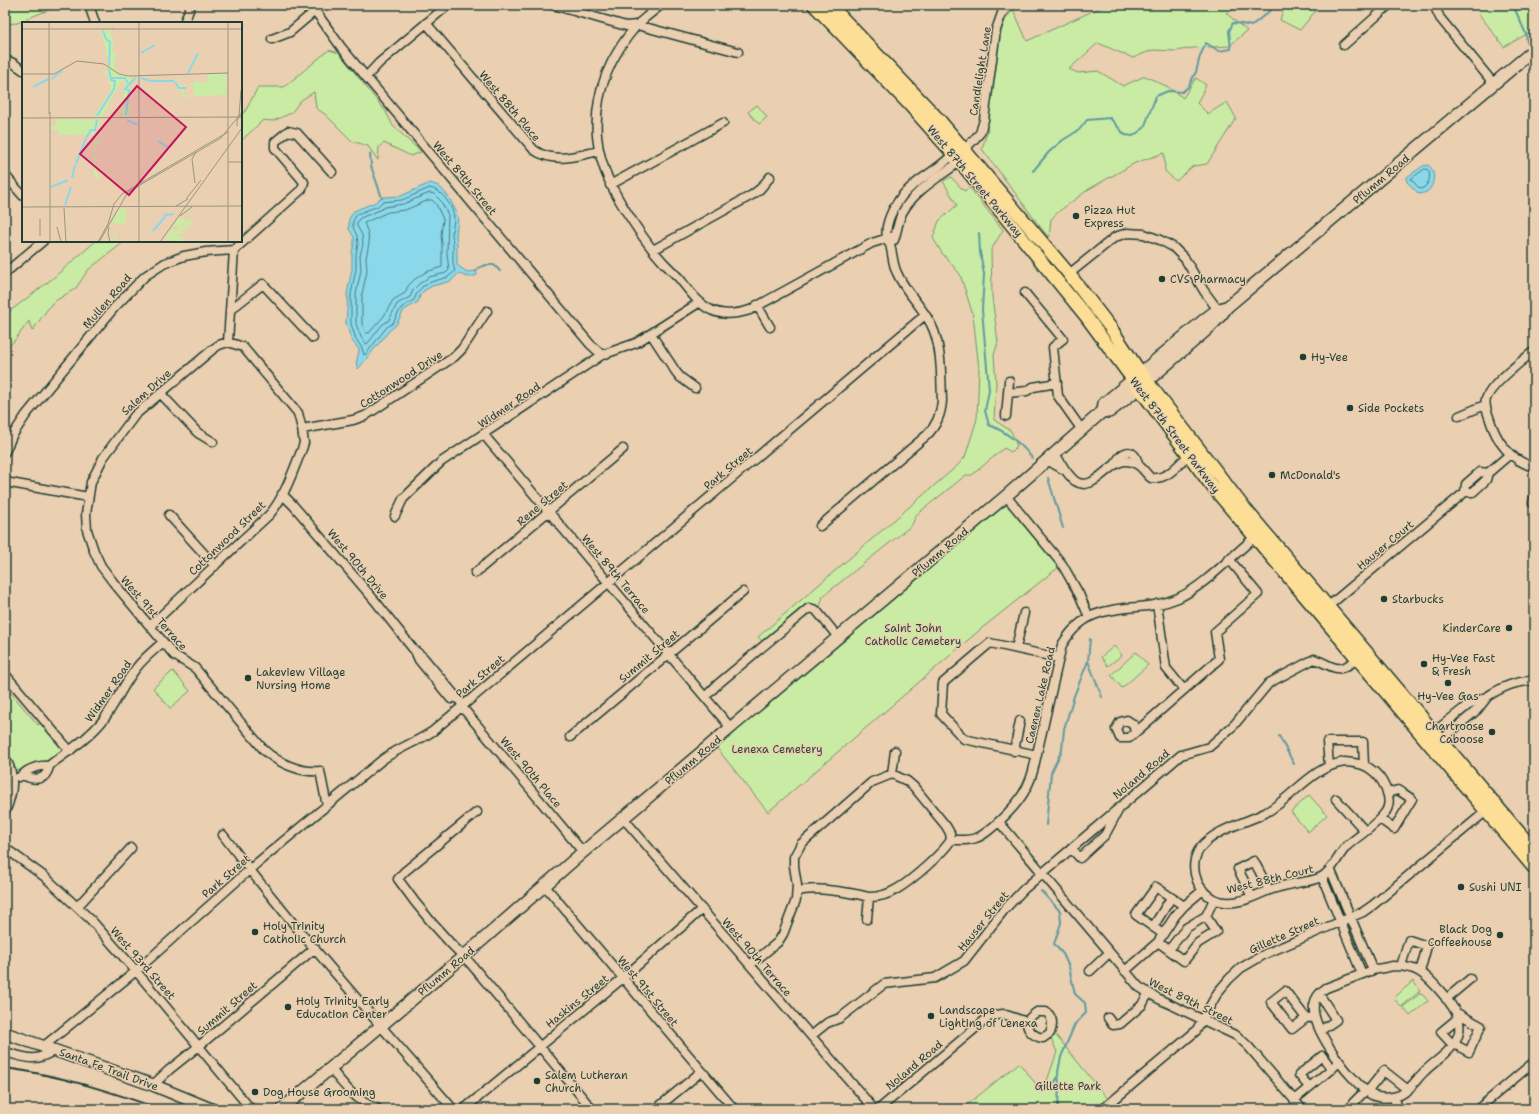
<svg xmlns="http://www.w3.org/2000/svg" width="1539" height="1114" font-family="'Shantell Sans',sans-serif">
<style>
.green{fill:#c9eba3;stroke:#74946c}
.water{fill:#8bd8ea;stroke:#609aa1}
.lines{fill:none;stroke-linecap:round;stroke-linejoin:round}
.shore{stroke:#4a7b7d;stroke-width:1}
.stream{stroke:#609aa1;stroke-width:2}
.street-casing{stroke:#1f3d34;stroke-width:11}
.secondary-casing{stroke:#1f3d34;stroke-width:14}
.primary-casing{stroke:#1f3d34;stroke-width:15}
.street{stroke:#eacfb1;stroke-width:8}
.secondary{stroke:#eacfb1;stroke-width:11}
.primary{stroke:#fdde96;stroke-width:12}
.rail{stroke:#1f3d34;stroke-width:2}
.poi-dot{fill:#1f3d34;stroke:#eacfb1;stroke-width:1.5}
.labels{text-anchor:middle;stroke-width:3;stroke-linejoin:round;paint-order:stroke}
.street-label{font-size:11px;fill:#1f3d34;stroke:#eacfb1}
.poi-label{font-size:11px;fill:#1f3d34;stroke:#eacfb1;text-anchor:start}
.park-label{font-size:11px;fill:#28463a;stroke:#eacfb1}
.inset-river{fill:none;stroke:#8bd8ea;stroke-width:2}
.inset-road{fill:none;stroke:#99957f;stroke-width:1}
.view{fill:#c2185b;fill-opacity:0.15;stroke:#c2185b;stroke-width:2}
.inset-edge{fill:none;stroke:#1f3d34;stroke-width:2}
</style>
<rect width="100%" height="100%" fill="#eacfb1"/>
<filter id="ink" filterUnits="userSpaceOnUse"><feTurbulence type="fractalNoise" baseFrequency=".025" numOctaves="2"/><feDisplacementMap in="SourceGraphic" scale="8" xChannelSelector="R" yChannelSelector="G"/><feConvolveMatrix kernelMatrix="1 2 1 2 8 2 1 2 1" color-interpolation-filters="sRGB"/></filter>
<g filter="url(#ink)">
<path class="green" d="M 5,5 L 60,5 L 17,23 L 5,24 Z
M 1106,5 L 1247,5 L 1226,13 L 1247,31 L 1229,46 L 1193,48 L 1176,51 L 1152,50 L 1133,58 L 1098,43 L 1069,69 L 1078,73 L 1098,71 L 1123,86 L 1145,76 L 1168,87 L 1183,98 L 1196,78 L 1206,85 L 1197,103 L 1208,114 L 1227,102 L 1236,118 L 1207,164 L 1193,166 L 1176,181 L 1165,171 L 1164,153 L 1135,163 L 1089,189 L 1058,212 L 1051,219 L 1049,238 C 1026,209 1005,178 982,149 L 988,129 L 987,128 L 999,37 L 1005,20 L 1013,9 L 1027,41 Z
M 1285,5 L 1320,5 L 1300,30 L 1280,20 Z
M 1477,5 L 1534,5 L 1534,30 L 1504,47 L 1479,14 Z
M 329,50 L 339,53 L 386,112 L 393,126 L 421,152 L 411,156 L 384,143 L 379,147 L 378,160 L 368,146 L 352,141 L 326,115 L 316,108 L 314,92 L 301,100 L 291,113 L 273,121 L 263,120 L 241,141 L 241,116 L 246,110 L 258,87 L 284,87 Z
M 757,105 L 767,117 L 759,124 L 748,112 Z
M 951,177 L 964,191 L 970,188 L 1003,230 L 991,250 L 992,297 L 998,342 L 994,355 L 996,384 L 994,420 L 1011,431 L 1017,446 L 1011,452 L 1004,448 L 972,475 L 966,475 L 916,515 L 912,525 L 823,596 L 820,607 L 813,604 L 806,604 L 762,641 L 758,637 L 957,466 L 965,457 L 977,419 L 979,369 L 973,315 L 960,274 L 942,253 L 933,238 L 939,221 L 957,205 L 943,181 Z
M 96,241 L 125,241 L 88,270 L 76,288 L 52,303 L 32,331 L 29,321 L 14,341 L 5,350 L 5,315 L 52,279 Z
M 1002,506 L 1009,507 L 1059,567 L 982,628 L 768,812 L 716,747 L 930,568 L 929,566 Z
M 1114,646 L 1122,655 L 1108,666 L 1101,657 Z
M 1136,652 L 1148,665 L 1122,688 L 1111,675 Z
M 173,671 L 190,691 L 170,708 L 153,688 Z
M 5,686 L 38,725 L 42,722 L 62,748 C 59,762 32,767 19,771 L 13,767 L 5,751 Z
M 1309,795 L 1327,815 L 1308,832 L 1291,812 Z
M 1413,981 L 1420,991 L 1401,1007 L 1394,998 Z
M 1421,993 L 1428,1001 L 1410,1016 L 1403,1007 Z
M 1054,1033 L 1108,1099 L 1096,1109 L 962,1109 L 1019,1063 L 1039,1088 L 1047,1081 L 1057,1052 L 1051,1038 Z"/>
<path class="water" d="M 1428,165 C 1436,170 1435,184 1428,191 C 1426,193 1422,193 1419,194 L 1407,182 L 1407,177 L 1423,166 Z
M 430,183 L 439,186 L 448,196 L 456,211 L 458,219 L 456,235 L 457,244 L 457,265 L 467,272 L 476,271 L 477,275 C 471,278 463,277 459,273 L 451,281 L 432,286 L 425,290 L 420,295 L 418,302 L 404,310 L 396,325 L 389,331 L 358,369 C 354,363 359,356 359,349 L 352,341 L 346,323 L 348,300 L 347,294 L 352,269 L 352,252 L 354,244 L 354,237 L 349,229 L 349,219 L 354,211 L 376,202 L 379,199 L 385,197 L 401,196 Z"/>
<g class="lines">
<path class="shore" d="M 1425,169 L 1428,170 C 1432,176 1428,188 1420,189 L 1411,179 Z
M 430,188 C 442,190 453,206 454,218 C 454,223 452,229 452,234 C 452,237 453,240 453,243 C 454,253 451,261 455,271 L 448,277 L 431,282 L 422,287 L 417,293 L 414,300 L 401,308 L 393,323 L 386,328 L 366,354 L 364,355 L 362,348 L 356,339 L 351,324 L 351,294 L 356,269 L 356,254 L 358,244 L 357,236 L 353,227 L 353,221 L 357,214 L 378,206 L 382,202 L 402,200 Z
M 430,193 L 434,194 L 441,201 L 448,215 L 447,254 L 449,270 L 446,273 L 429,277 L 419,284 L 413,290 L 410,297 L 397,304 L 389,320 L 382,325 L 368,343 L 366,344 L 361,337 L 356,324 L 356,294 L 361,270 L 360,256 L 363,244 L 362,235 L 357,226 L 357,222 L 360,218 L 380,210 L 385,207 L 403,204 Z
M 429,200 L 432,200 L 436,204 L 443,219 L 441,235 L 442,244 L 442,267 L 426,272 L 415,279 L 408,286 L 405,293 L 393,300 L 384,316 L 369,333 L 366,333 L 362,324 L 362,294 L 367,271 L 366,258 L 369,243 L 368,233 L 364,223 L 388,212 L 405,210 Z"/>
<path class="stream" d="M 1513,5 L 1526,34 L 1527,42
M 370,154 L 371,166 L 382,198
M 1033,171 L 1049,152 L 1063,140 L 1079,130 L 1087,120 L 1110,118 L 1125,135 L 1133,136 L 1144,128 L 1156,96 L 1168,91 L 1182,92 L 1188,87 L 1196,72 L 1200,56 L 1206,43 L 1219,51 L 1231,49 L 1229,31 L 1233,23 L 1242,24 L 1251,26 L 1277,5
M 979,233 L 980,252 L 984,274 L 982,310 L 989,390 L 985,411 L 989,425 C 1005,431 1022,444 1032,458
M 476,271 L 478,268 L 486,265 L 494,265 L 500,271
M 1048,478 L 1063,528
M 1088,661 L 1102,697
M 1279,736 L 1294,764
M 1046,825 L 1051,773 L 1062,750 L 1064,729 L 1074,696 L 1088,661 L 1090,639
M 1041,891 L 1060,911 L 1061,923 L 1054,944 L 1063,954 L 1069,967 L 1075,994 L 1085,1003 L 1086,1013 L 1075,1024 L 1061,1057 L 1058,1072 L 1059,1084 L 1058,1107 L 1059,1109
M 1048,1089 L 1053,1085 L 1058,1077"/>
<g class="street-casing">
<path id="street" d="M 89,5 L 95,23
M 311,5 L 341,47 L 590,344 L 602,355
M 553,5 L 626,26 L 637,25 L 646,17 L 661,5
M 1434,5 L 1440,18 L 1494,84
M 184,23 L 191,5
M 426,23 L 534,150 C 555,164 576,156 599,151
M 272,39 L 290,32 L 322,5
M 1344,45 L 1389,5
M 738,52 L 637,25 C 610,56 594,94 597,136 C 600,169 615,195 633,222 C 642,236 652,250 664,263 C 669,268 674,273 679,278 C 688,289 698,304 711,310 C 723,316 737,314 750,310 L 872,243 L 895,236
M 5,60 L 13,63 L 23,70
M 366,77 L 379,63 L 448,5
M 5,175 L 23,196
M 610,185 L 723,123
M 894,240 C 897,231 898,222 902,213 C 913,192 936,179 955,165 L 957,158 L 980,133 L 984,120 L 996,30 L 1002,13 L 1009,5
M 234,250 L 302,189 L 304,182 L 275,148 L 275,142 L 288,131 L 297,133 L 332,172
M 653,250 L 752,195 L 760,189 L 770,177
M 5,273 L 43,241
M 1069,274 L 1115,237 L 1127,233 L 1144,234 L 1160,240 L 1173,247 L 1185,259 L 1204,291 L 1221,314
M 1025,293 L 1063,339 L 1053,347 L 1058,396 L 1082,430
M 757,305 L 770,327
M 230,310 L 263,284 L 313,338
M 651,334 L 676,372 L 680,377 L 695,388
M 228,342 L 219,345 L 213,349 L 135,415 L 103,458 L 91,482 L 86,514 L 87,530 L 94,551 L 101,566 L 113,582 L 174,655 L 195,668 L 264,750 C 278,763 301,773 320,771 L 327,806
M 1534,351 C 1522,361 1491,384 1486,399 C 1484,405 1487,411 1489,417 C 1496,441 1509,460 1534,467
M 1008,393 L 1009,381
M 161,394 L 198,433 L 213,442
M 1006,416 L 1008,393 L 1027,391 L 1033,387 L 1057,383
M 1459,416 L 1485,405
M 302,429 L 353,420 L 365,416 L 454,357 L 462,349 L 487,311
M 484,435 L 731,728
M 5,452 L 12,436 L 26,415 L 114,308 L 145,276 L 165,263 L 184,256 L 206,252 L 234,250 L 228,342
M 1055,454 C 1061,462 1066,474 1075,481 C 1098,496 1112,447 1138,465 C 1143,468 1146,474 1151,478 C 1168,480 1177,465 1189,455
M 1047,460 L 1066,471
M 1116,463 C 1119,456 1128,447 1135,456 C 1137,459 1138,463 1139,465
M 5,482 L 88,497
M 1465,492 L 1466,484 L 1480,472 L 1488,473
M 282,494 L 293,505 L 376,602 L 414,650 L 423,657 L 463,705
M 1006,496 L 1062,564 L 1079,594 L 1089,617
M 1533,503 L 1534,498
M 169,515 L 215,566
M 395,516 L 403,499 L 441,462 L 602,355 L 636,343 L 700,302
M 820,526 L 927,435 C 937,425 941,415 942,401 C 941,378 942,353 934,331 C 926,309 906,294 897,273 C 893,265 893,257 891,249 C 891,245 888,242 887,238 C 884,224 894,206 902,196 C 915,180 935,172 949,158 L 957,158
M 475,573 L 623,449
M 1157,604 L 1166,668 L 1184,690
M 1325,609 L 1465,492 L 1473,492 L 1486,480 L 1488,473 L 1509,455
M 150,626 L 270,514 C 285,496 293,471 302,449 L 304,443 L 302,429 L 298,413 L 243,347 L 228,342
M 1016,648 L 1024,613
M 415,651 L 419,660 L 451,699
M 5,674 L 70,751
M 1488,696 C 1502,687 1517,680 1534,681
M 705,697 L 718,684 L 809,608 L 816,610 L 838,637
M 462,707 L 583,852
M 1135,732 L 1133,724 L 1127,720 L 1120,722 L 1116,729 L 1120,738 L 1129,738 L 1219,659 L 1215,632 L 1258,594 L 1229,559
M 1434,732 L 1467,706 L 1488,696 L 1477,710 L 1441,740
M 570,737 L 743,592
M 1014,751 L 1020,721
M 1037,755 L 964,739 L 941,714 L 943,683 L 990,643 L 1059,658
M 5,758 C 16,775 13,794 5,812
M 1345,762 C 1354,763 1361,763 1369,768 C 1382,776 1396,800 1384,814 C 1374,827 1359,835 1347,846 C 1338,855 1334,869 1323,876 C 1315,881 1306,881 1297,883 C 1286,885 1273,888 1262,893 C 1251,898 1237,904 1225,902 C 1199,900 1185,867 1201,847 C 1216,829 1245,823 1265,813 C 1293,798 1312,766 1345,762 Z
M 1329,766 L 1327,742 L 1363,742 L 1364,765
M 892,774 L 907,781 L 914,787 L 946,826 L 950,833 L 951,840
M 892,774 L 895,751
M 23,775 C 30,779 43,782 47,772 C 49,769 48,767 51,764 C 70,750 89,738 104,719 C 116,703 124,683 137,667 C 144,658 154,650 163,642
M 19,777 C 23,775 24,773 27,771 C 34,767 42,765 49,766
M 1336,799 L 1365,831
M 477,812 L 404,872 L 398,879 C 419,909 444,938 470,963 L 592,1109
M 624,819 L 874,1109
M 1380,819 L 1394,829 L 1412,799 L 1398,790 L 1387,793
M 999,822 L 1139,987 L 1159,999 L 1237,1036 L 1248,1046 L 1302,1109
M 223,835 C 295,930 375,1019 453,1109
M 951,840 C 959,840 969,841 976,838 C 983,836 989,830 994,826 C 1012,810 1027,794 1033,771 L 1062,645 C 1092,594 1134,617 1178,598 C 1203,587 1233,555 1255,537
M 5,848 L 45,877 L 91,920 L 136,971 L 250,1108
M 1071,848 L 1080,858 L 1105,835 L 1119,809
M 1331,871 L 1373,970
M 1322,877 L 1362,974
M 545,886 L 734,1109
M 797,892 C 811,886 839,891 855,894 C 860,894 865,897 870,897 C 879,897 889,894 897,889 C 911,881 942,854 951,840
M 1252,897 L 1238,869 L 1254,861 L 1269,890
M 77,907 L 131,848
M 867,919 L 869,897
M 1153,927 L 1171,898
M 1163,934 L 1136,915 L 1156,887 L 1184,906
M 1158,942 L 1184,961 L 1198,943 L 1216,932 L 1206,916 L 1214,899
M 1169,950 L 1186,928 L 1206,916
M 750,965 L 778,942 L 783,934 L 796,900 L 797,885 L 794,866 L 794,857 L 801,844 L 872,782 L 892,774
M 1393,966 C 1403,966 1412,967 1420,972 C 1431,979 1455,1006 1458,1018 C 1460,1024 1460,1030 1458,1036 C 1452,1052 1436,1060 1425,1071 C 1415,1080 1408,1095 1393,1097 C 1387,1098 1380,1098 1374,1096 C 1354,1087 1310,1028 1314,1005 C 1315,998 1320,992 1326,988 L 1373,970 Z
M 1401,966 L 1409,940 L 1427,946 L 1420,972
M 1090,971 L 1109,953
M 1125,971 L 1158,942 L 1175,916 L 1184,906 L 1203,890
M 1319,994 L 1336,1020 L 1320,1031
M 1446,999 L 1470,979
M 1037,1012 L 1046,1012 C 1053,1017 1053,1025 1050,1033 L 1043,1038 C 1035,1037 1025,1030 1028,1021 C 1029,1017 1034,1014 1037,1012 Z
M 1108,1018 L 1113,1025 L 1120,1024 L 1142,1005 L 1148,994
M 1306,1018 L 1285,991 L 1271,1002 L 1292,1029 L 1306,1018 L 1315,1017
M 811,1036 L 827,1023 L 840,1018 L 884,984 L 935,978 L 964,961 L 1004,910 L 1024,889 L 1181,755 L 1209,747 L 1234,725 L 1269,683 L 1314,659 C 1335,666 1336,676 1357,659
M 1454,1044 L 1469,1052 L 1481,1026 L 1457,1013
M 1453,1045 L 1441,1032 L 1458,1018
M 44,1046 L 136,971 L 257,863 L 382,760 C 398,748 417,742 433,731 L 925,315
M 5,1052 C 28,1058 34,1063 55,1050
M 330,1068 C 345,1087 356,1101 378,1109
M 153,1085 L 169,1070 L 199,1046 L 315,948
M 1309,1087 L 1299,1075 L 1322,1056 L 1332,1069
M 1368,1091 L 1384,1071 L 1408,1090
M 1394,1097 L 1396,1106 L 1394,1109
M 1294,1100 L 1336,1065
M 464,1109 L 623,978 L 702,909
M 656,1109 L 702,1071
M 879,1109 L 990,1016 L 1003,1014 L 1027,1022
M 1103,1109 L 1196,1031 L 1218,992 L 1229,979 L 1241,968 L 1265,954 L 1363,912 L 1373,905 L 1490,808
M 1358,1109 L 1353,1103 L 1366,1090
M 1478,1109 L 1534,1062"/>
</g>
<g class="secondary-casing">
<path id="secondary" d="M 1103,411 L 1109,412 C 1134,393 1157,373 1181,352 C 1197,338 1215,325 1227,307 L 1534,50
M 1103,411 L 1104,403 L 1107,401 L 1205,319 L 1217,310 L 1226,307
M 5,1033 L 153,1085 L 211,1109
M 282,1109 L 471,950 L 583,852 L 1006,496 L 1103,411"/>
</g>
<g class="primary-casing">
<path id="primary" d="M 814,5 L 908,103 L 957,158 L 1085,315 L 1211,485 L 1534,868
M 830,5 L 941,122 L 1069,274 L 1110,327 L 1140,372 L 1241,504 L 1534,850"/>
</g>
<use href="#street" class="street"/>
<use href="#secondary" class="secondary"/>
<use href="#primary" class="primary"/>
<path class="rail" d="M 5,1068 C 59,1075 109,1091 160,1109"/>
</g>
</g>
<g class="poi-dot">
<circle cx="1076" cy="216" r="4"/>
<circle cx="1162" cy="279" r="4"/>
<circle cx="1303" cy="357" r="4"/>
<circle cx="1350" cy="408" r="4"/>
<circle cx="1272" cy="475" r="4"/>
<circle cx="1384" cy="599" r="4"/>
<circle cx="1509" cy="628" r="4"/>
<circle cx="1424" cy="664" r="4"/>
<circle cx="248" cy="678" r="4"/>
<circle cx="1448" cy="683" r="4"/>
<circle cx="1492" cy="732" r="4"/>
<circle cx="1461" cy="887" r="4"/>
<circle cx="255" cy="932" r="4"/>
<circle cx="1500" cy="935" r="4"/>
<circle cx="288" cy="1007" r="4"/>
<circle cx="931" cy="1016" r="4"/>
<circle cx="537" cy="1081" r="4"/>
<circle cx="255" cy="1092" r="4"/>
</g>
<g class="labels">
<g class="street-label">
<text transform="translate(980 71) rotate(-81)" y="4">Candlelight Lane</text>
<text transform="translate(510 106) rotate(50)" y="4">West 88th Place</text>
<text transform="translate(465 178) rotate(50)" y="4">West 89th Street</text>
<text transform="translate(1381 179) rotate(-40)" y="4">Pflumm Road</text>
<text transform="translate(975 181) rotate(50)" y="4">West 87th Street Parkway</text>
<text transform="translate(107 301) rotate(-49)" y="4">Mullen Road</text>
<text transform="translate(401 379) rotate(-33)" y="4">Cottonwood Drive</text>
<text transform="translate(146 392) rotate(-42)" y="4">Salem Drive</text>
<text transform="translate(509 405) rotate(-34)" y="4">Widmer Road</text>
<text transform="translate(1175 435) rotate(53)" y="4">West 87th Street Parkway</text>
<text transform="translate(728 468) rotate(-40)" y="4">Park Street</text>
<text transform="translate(542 503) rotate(-40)" y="4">Rene Street</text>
<text transform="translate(227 538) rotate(-44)" y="4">Cottonwood Street</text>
<text transform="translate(1385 545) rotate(-40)" y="4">Hauser Court</text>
<text transform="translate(940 552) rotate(-40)" y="4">Pflumm Road</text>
<text transform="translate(358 564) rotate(50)" y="4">West 90th Drive</text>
<text transform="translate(616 574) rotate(50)" y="4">West 89th Terrace</text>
<text transform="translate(154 613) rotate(49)" y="4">West 91st Terrace</text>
<text transform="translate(649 656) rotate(-40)" y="4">Summit Street</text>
<text transform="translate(480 676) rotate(-40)" y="4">Park Street</text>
<text transform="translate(108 691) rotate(-55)" y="4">Widmer Road</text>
<text transform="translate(1040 695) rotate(-77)" y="4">Caenen Lake Road</text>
<text transform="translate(693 760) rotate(-40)" y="4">Pflumm Road</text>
<text transform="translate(531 772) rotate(50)" y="4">West 90th Place</text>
<text transform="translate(1141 774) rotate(-40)" y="4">Noland Road</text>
<text transform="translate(226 876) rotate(-41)" y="4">Park Street</text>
<text transform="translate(1270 879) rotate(-14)" y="4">West 88th Court</text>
<text transform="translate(983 921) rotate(-51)" y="4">Hauser Street</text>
<text transform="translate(1284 935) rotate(-24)" y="4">Gillette Street</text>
<text transform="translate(757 957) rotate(49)" y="4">West 90th Terrace</text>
<text transform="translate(143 963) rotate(49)" y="4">West 93rd Street</text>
<text transform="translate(446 971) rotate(-40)" y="4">Pflumm Road</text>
<text transform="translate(648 991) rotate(50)" y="4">West 91st Street</text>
<text transform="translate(577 1001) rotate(-39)" y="4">Haskins Street</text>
<text transform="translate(1191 1001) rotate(26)" y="4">West 89th Street</text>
<text transform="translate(227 1008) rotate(-41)" y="4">Summit Street</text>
<text transform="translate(914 1065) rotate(-40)" y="4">Noland Road</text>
<text transform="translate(109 1069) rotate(20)" y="4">Santa Fe Trail Drive</text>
</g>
<g class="poi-label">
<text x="1084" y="214">Pizza Hut<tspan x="1084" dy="13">Express</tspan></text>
<text x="1170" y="283">CVS Pharmacy</text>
<text x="1311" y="361">Hy-Vee</text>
<text x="1358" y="412">Side Pockets</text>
<text x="1280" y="479">McDonald's</text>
<text x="1392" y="603">Starbucks</text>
<text x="1501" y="632" text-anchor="end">KinderCare</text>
<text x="1432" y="662">Hy-Vee Fast<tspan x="1432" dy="13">&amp; Fresh</tspan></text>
<text x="256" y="676">Lakeview Village<tspan x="256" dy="13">Nursing Home</tspan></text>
<text x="1448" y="700" text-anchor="middle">Hy-Vee Gas</text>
<text x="1484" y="730" text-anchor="end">Chartroose<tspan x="1484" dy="13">Caboose</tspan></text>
<text x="1469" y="891">Sushi UNI</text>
<text x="263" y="930">Holy Trinity<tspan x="263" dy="13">Catholic Church</tspan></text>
<text x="1492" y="933" text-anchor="end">Black Dog<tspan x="1492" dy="13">Coffeehouse</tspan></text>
<text x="296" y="1005">Holy Trinity Early<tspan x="296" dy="13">Education Center</tspan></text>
<text x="939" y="1014">Landscape<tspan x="939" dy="13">Lighting of Lenexa</tspan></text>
<text x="545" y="1079">Salem Lutheran<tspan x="545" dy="13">Church</tspan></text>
<text x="263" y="1096">Dog House Grooming</text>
</g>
<g class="park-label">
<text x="913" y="632">Saint John<tspan x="913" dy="13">Catholic Cemetery</tspan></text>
<text x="777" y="753">Lenexa Cemetery</text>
<text x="1068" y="1090">Gillette Park</text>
</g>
</g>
<g transform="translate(22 22)">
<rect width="220" height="220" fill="#eacfb1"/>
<path d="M 89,8 L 89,14 L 92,13 L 90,17 L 92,25 L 90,30 L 95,32 L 92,41 L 95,51 L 108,54 L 108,57 L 115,54 L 115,57 L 108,63 L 107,76 L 105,75 L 105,79 L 100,85 L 101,87 L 109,82 L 106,94 L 101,94 L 96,87 L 101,78 L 103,60 L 100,58 L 86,83 L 86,88 L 83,87 L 80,95 L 72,95 L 89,68 L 85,52 L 77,51 L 86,49 L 87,41 L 79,9 ZM 186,52 L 205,52 L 204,73 L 161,75 L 158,66 L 152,62 L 157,61 L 156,57 L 161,56 L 157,60 L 158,64 L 163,63 L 164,66 L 161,66 L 162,73 L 169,74 L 173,71 L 169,62 L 172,62 L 172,59 L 184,61 ZM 35,97 L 81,98 L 77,99 L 77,105 L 73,108 L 72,113 L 67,112 L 65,116 L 61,112 L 38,113 L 35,108 L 28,108 L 28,105 L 34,103 ZM 72,119 L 80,119 L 73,125 L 74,148 L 78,157 L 72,156 ZM 104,186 L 104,201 L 93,202 L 94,217 L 89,218 L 86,208 L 96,187 ZM 89,201 L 93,201 L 92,205 L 94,203 L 92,217 L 87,214 ZM 167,189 L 169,189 L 169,203 L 162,204 L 161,199 L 161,204 L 152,204 L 149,209 L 153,205 L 157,205 L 154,205 L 152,206 L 152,209 L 157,208 L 154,205 L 170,204 L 161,207 L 161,211 L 148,213 L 157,214 L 158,217 L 161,215 L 161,218 L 157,219 L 161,218 L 161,220 L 144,218 L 143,217 L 155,198 L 161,194 L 163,199 L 169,198 Z" fill="#c9eba3" fill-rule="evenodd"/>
<path class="inset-river" d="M 81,9 L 84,17 L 88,20 L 87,44M 119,31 L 133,23M 166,51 L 176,31M 89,56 L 103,56 L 106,61M 119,56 L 128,59 L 152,59M 29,57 L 40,49M 153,60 L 157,66 L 164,66M 11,65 L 26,57M 104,93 L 107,68 L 103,67 L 114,55M 75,94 L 92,67 L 93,59 L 89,58 L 87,47M 105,98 L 116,103M 64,116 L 69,108 L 73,108 L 75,98M 136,119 L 147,126M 54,142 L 64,116M 50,156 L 53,143M 29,165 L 46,158M 43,183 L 49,165M 142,196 L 143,193 L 152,192M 131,209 L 142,196"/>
<path class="inset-road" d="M 27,0 L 27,92M 117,0 L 117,220M 0,7 L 91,7M 90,7 L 220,7M 0,52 L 32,52 L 55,39 L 82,42 L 97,52 L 106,54 L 206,51M 28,90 L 28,220M 217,94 L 219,68M 0,96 L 220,95M 215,104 L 215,98 L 220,92M 206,140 L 220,140M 173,161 L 170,137 L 174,130M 164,177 L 179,158M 154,184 L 166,177M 0,185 L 220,184M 42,186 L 44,220M 158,194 L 170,185M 35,205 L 39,220M 87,205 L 86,211 L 88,220M 18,214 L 18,197M 76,220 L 86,202 L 92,182 L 100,172 L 206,110M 77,220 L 106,170 L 199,116 L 220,90M 138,220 L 220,106M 206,220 L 206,0"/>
<path class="view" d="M 115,64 L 164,105 L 107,173 L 58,132 Z"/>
<rect width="220" height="220" class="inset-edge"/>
</g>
<rect width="1539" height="1114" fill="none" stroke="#eacfb1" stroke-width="20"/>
<rect x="10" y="10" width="1519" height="1094" fill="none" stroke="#1f3d34" stroke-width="1.5" filter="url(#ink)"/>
</svg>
